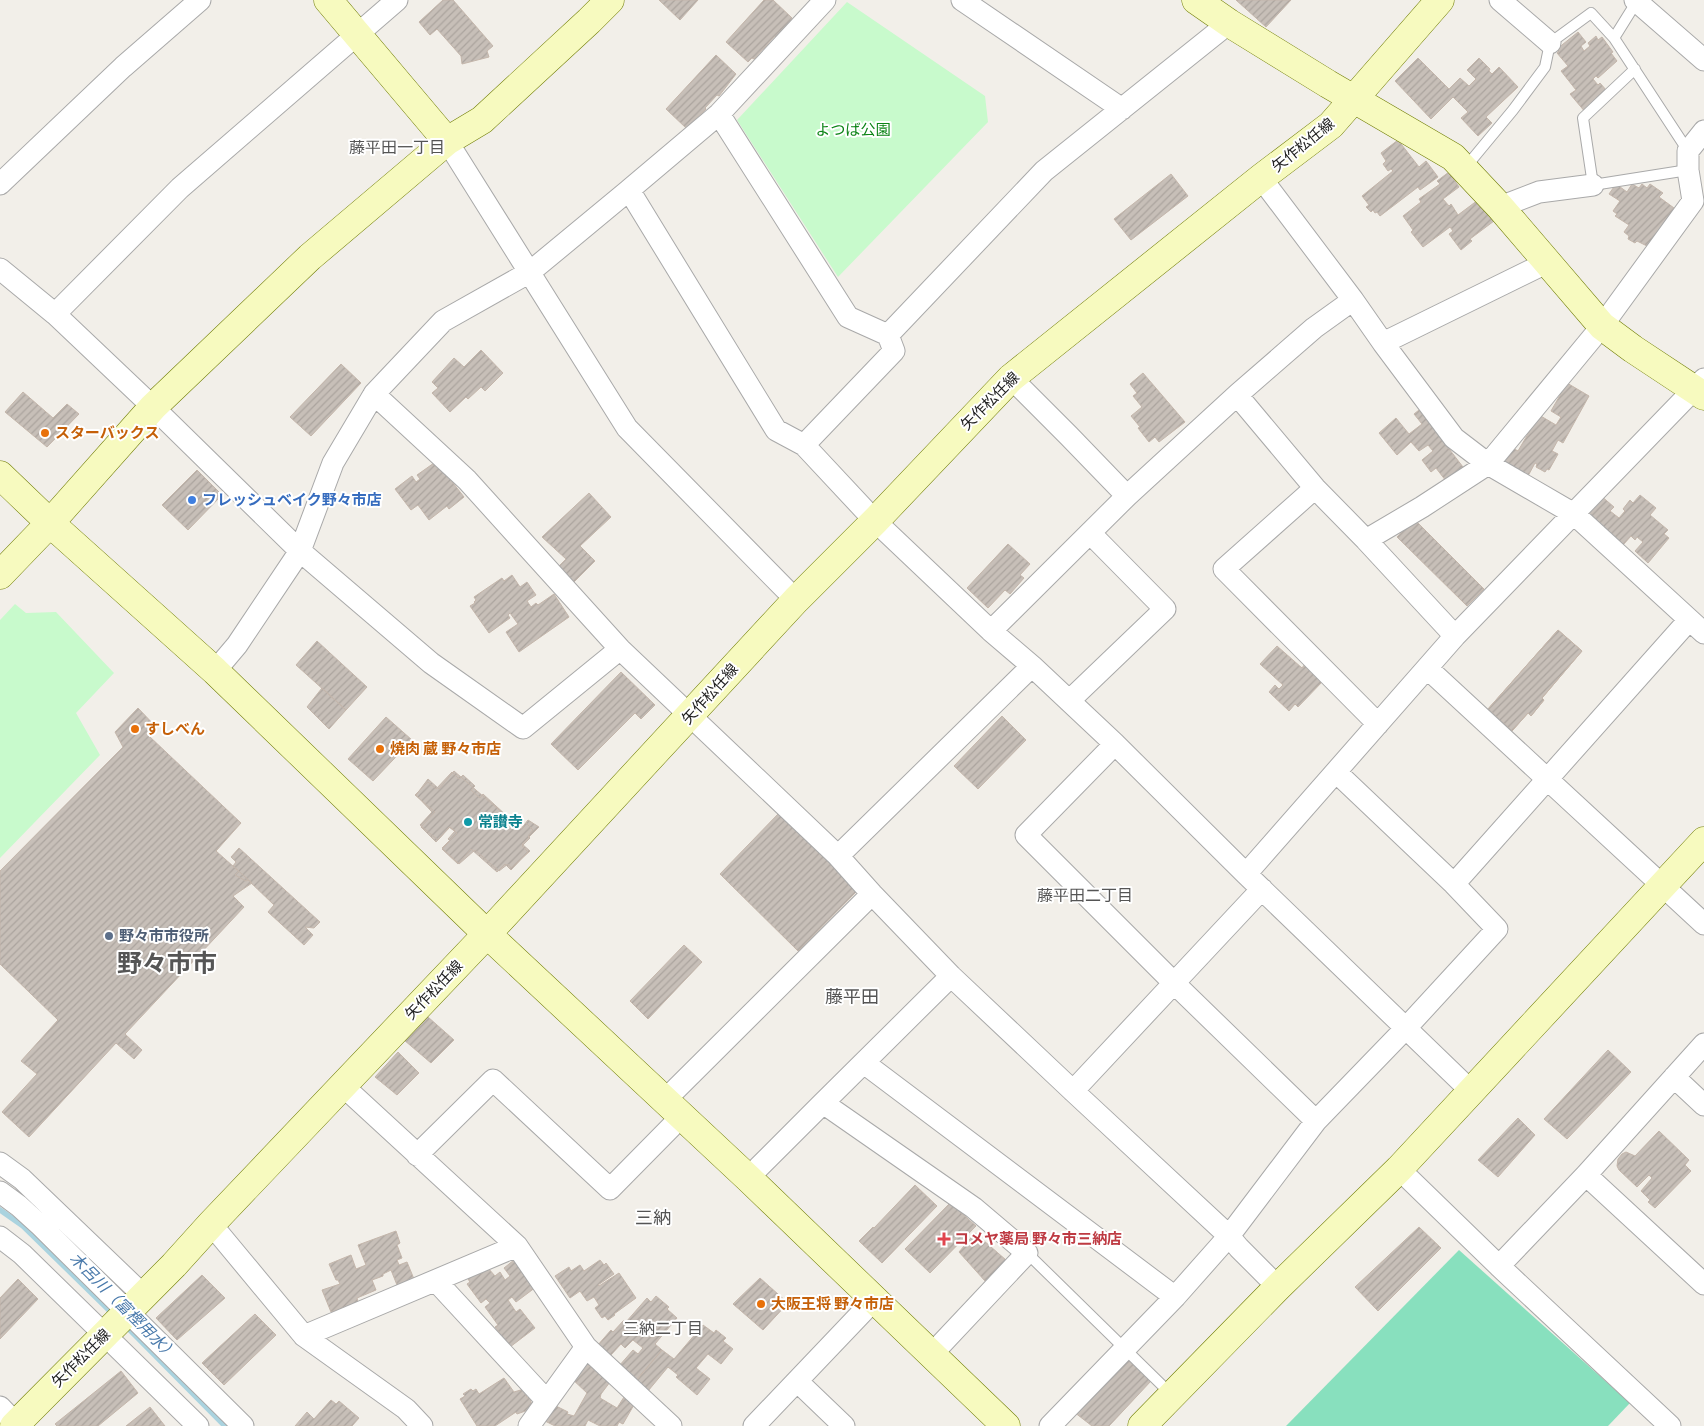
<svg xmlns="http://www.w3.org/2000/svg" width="1704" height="1426" font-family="'Fira Sans Condensed','Noto Sans JP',sans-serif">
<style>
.park{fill:#c8facc}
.pitch{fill:#88e0be}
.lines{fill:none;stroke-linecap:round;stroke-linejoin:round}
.stream{stroke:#aad3df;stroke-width:5.5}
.building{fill:url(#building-hatch);stroke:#c4b6ab}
.lane-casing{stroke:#a9a9a9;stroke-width:12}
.street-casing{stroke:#a9a9a9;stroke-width:23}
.secondary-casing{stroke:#707d05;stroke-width:29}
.lane{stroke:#fff;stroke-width:10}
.street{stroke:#fff;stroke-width:21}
.secondary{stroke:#f7fabf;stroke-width:28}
.food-dot{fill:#e8710a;stroke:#fff;stroke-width:2}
.shop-dot{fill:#3f7fe0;stroke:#fff;stroke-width:2}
.culture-dot{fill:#0f9aa8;stroke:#fff;stroke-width:2}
.service-dot{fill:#5c6f8a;stroke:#fff;stroke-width:2}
.health-dot{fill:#e0444e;stroke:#fff;stroke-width:2}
.labels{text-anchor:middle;stroke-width:4;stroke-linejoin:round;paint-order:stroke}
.park-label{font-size:15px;fill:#0c8416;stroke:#fff}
.street-label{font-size:15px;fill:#222;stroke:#fff}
.food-label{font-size:15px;font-weight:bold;fill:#c56008;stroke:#fff;text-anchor:start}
.shop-label{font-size:15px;font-weight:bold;fill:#366cbe;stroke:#fff;text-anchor:start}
.culture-label{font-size:15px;font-weight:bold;fill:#0d838f;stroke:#fff;text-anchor:start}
.service-label{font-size:15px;font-weight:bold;fill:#4e5e75;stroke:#fff;text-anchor:start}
.health-label{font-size:15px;font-weight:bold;fill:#be3a42;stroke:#fff;text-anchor:start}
.neighbourhood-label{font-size:16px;fill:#555;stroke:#fff}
.water-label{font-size:16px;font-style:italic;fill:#4a7aab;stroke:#fff}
.quarter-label{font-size:18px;fill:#555;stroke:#fff}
.town-label{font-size:25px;font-weight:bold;fill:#555;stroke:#fff}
</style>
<defs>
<pattern id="building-hatch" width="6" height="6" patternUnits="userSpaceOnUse" patternTransform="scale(1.25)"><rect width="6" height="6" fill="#c7bfb8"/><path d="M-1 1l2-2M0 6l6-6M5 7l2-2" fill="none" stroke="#aba49e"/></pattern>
</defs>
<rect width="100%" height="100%" fill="#f2efe9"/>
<path class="park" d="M 847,2 L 985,96 L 988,122 L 838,277 L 737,120 Z
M 15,604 L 26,613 L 56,612 L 114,673 L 76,713 L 100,755 L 0,858 L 0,620 Z"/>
<path class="pitch" d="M 1459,1250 L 1630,1403 L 1608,1426 L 1286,1426 Z"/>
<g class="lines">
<path class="stream" d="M 0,1210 L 23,1226 L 114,1315
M 125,1325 L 225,1426"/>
</g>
<path class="building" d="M 443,0 L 453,0 L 493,46 L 487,51 L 489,57 L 462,64 L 461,56 L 437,29 L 430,35 L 419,22 Z
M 659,0 L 698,0 L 680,20 Z
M 764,0 L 773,0 L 792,18 L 788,24 L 776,37 L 775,36 L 754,59 L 752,58 L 748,62 L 726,42 Z
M 1236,0 L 1291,0 L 1266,27 Z
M 1578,32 L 1586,42 L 1581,46 L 1584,51 L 1590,46 L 1588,43 L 1596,36 L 1598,40 L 1602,37 L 1613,52 L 1611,53 L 1617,61 L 1598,78 L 1596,76 L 1593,79 L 1598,85 L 1600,83 L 1607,91 L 1586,113 L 1570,94 L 1576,90 L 1561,71 L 1568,66 L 1557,53 L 1559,51 L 1557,49 Z
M 716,55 L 736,74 L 719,96 L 717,95 L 705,108 L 706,109 L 686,128 L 666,109 Z
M 1418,58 L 1449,89 L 1460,78 L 1469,86 L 1476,79 L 1467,70 L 1479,58 L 1490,69 L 1489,71 L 1492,74 L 1499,67 L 1518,87 L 1486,117 L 1492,123 L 1478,136 L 1461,118 L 1468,112 L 1453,97 L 1431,119 L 1395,81 Z
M 1398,140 L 1419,167 L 1426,161 L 1438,177 L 1420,190 L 1418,187 L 1380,216 L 1377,212 L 1375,213 L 1373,210 L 1371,212 L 1366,207 L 1369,205 L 1362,196 L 1393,171 L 1391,169 L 1388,171 L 1383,164 L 1386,161 L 1381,153 Z
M 1449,172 L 1459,187 L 1443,199 L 1449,206 L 1451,204 L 1458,215 L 1478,200 L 1494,221 L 1470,239 L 1472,241 L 1461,250 L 1449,234 L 1453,231 L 1450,227 L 1423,247 L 1411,232 L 1413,230 L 1403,216 L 1421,202 L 1419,199 L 1440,184 L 1437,181 Z
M 1171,174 L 1188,196 L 1131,240 L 1114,219 Z
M 1616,184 L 1627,192 L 1632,184 L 1639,188 L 1642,184 L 1647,188 L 1650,184 L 1663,193 L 1659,197 L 1674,208 L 1672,211 L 1676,213 L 1651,248 L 1637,241 L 1635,243 L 1628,239 L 1629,236 L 1624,232 L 1629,225 L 1615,216 L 1617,214 L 1613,211 L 1620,201 L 1609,194 Z
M 481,350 L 503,373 L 485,391 L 481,387 L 468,399 L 466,397 L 450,412 L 432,393 L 438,388 L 432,382 L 454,358 L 464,367 Z
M 341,364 L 361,383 L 311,436 L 290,417 Z
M 1143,373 L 1185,422 L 1159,442 L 1155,437 L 1149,442 L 1138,428 L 1140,427 L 1131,416 L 1142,407 L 1133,396 L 1137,393 L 1130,384 Z
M 1567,383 L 1589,396 L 1563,443 L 1558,440 L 1552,451 L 1558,454 L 1549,470 L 1547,469 L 1545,472 L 1536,467 L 1537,464 L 1535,463 L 1528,476 L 1499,462 L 1509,446 L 1518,451 L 1539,415 L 1556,425 L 1561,417 L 1551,411 Z
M 23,392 L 53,418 L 67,404 L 79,414 L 47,447 L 5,412 Z
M 1419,410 L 1463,467 L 1446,481 L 1436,468 L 1431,472 L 1422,460 L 1433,451 L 1428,445 L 1419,451 L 1411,442 L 1397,455 L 1379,433 L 1396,418 L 1409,434 L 1422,424 L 1414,414 Z
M 434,463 L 436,467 L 439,465 L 464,497 L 449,509 L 447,506 L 429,520 L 418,505 L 411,510 L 395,489 L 412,476 L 416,482 L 420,479 L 417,475 Z
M 197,470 L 222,495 L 188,530 L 162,505 Z
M 589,493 L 611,517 L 580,546 L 595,561 L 574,582 L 559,566 L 566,559 L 542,537 Z
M 1600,495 L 1614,507 L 1610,511 L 1619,518 L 1625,511 L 1623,509 L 1630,500 L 1633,503 L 1640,495 L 1656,508 L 1650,515 L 1668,530 L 1664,534 L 1669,538 L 1648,563 L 1635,551 L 1643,542 L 1637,537 L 1635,540 L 1631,536 L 1623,545 L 1586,513 Z
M 1414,519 L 1484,589 L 1467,606 L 1397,537 Z
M 1008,544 L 1030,564 L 1020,575 L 1024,578 L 1010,594 L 1005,590 L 988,608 L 967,588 Z
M 512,575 L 520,587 L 527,582 L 536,595 L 527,601 L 531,607 L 536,603 L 538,605 L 554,594 L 569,617 L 519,652 L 506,632 L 518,624 L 510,613 L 508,615 L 510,618 L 489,633 L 470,606 L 475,603 L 474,602 L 476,600 L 474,597 L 502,578 L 504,581 Z
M 1558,630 L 1582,651 L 1542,698 L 1544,700 L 1531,716 L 1528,713 L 1512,731 L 1488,709 Z
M 1558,630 L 1582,651 L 1542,698 L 1544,700 L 1531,716 L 1528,713 L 1512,731 L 1488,709 Z
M 317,641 L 367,687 L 346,710 L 296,665 Z
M 1277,646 L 1302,668 L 1305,664 L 1323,681 L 1298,707 L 1295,704 L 1289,711 L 1269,692 L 1275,685 L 1279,689 L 1283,685 L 1260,664 Z
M 621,672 L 655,705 L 641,719 L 635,713 L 578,770 L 551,744 Z
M 322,688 L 346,710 L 329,729 L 307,707 Z
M 138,708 L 157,728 L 149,736 L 241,823 L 216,851 L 252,883 L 233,896 L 244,907 L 125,1034 L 142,1050 L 134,1059 L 116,1043 L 29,1137 L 2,1112 L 37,1074 L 21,1061 L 58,1020 L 0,964 L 0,871 L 123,747 L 115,732 Z
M 1002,716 L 1026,740 L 978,789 L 954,766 Z
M 386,717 L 412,740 L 373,781 L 348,759 Z
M 454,771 L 521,829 L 528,820 L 539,827 L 522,844 L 530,851 L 511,868 L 508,864 L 499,871 L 475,850 L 459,864 L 442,848 L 457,833 L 449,827 L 438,840 L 420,825 L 432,812 L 416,795 L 428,779 L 439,789 Z
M 452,772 L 459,779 L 463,775 L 475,786 L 471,790 L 480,798 L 483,794 L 521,829 L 526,823 L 533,830 L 528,836 L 530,838 L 522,846 L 528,852 L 511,870 L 505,864 L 497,872 L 471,849 L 458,864 L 442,849 L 450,841 L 448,839 L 455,831 L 450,827 L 436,842 L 421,827 L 435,812 L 415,795 L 428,782 L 436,789 Z
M 779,813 L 858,890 L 798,951 L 720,874 Z
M 239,848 L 320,922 L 314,928 L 305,927 L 313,935 L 304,945 L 268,912 L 274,905 L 248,880 L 246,881 L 235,875 L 239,871 L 233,866 L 236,862 L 231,857 Z
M 684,945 L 702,962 L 648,1019 L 630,1001 Z
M 428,1017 L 454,1040 L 431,1063 L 404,1040 Z
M 1608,1050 L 1631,1072 L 1567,1139 L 1544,1119 Z
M 398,1052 L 419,1073 L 397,1095 L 375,1077 Z
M 1518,1118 L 1535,1135 L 1498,1177 L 1478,1160 Z
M 1659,1131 L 1689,1160 L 1685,1165 L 1691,1171 L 1655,1208 L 1648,1202 L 1650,1200 L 1641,1191 L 1652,1178 L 1649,1175 L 1637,1187 L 1619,1170 L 1617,1166 L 1618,1159 L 1622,1154 L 1626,1152 L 1635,1156 Z
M 915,1185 L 937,1206 L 882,1263 L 859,1241 L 873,1227 L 874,1228 Z
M 950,1203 L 976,1226 L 930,1273 L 905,1249 Z
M 1419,1227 L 1441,1248 L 1378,1311 L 1355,1287 Z
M 396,1231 L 400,1243 L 397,1245 L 402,1258 L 397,1260 L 399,1265 L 407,1262 L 414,1279 L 397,1285 L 391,1270 L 383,1274 L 383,1276 L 372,1280 L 376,1290 L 357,1298 L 358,1302 L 331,1312 L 322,1290 L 340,1284 L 338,1280 L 336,1280 L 329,1264 L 351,1255 L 356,1269 L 366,1265 L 358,1245 Z
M 975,1233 L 1006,1260 L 985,1281 L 959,1252 Z
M 519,1256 L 540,1284 L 516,1302 L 512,1297 L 508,1300 L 516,1312 L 520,1309 L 535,1328 L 510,1347 L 495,1327 L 498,1325 L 485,1307 L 490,1303 L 486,1299 L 481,1303 L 467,1284 L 470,1282 L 468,1279 L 477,1271 L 480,1274 L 488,1268 L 495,1276 L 500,1272 L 505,1280 L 510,1276 L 504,1268 Z
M 600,1260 L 604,1265 L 606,1263 L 614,1274 L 598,1285 L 599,1286 L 619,1273 L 636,1298 L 614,1314 L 615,1315 L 608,1320 L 605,1316 L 602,1318 L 595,1308 L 599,1305 L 594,1297 L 587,1301 L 580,1291 L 570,1298 L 555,1276 L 569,1267 L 571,1271 L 580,1265 L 584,1271 Z
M 202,1275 L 225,1298 L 177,1340 L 156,1318 Z
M 760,1278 L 788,1303 L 763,1330 L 733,1304 Z
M 18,1279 L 38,1299 L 0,1339 L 0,1298 Z
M 656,1296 L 669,1307 L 667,1309 L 677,1318 L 655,1344 L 662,1350 L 636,1380 L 619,1366 L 633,1350 L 638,1354 L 643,1348 L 633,1340 L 625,1348 L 621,1344 L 610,1356 L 597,1346 L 611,1330 L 613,1332 L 624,1320 L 626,1322 L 647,1298 L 651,1302 Z
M 255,1314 L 276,1335 L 224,1385 L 202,1363 Z
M 703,1325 L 714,1333 L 716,1330 L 726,1338 L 723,1341 L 733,1349 L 721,1364 L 708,1354 L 696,1368 L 710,1379 L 697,1395 L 676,1377 L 678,1375 L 668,1367 L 648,1391 L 636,1381 L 662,1350 L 674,1359 Z
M 1130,1359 L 1151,1381 L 1109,1426 L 1092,1426 L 1074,1412 Z
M 583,1361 L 610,1382 L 601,1394 L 600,1398 L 617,1408 L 624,1397 L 635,1403 L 623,1424 L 619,1422 L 617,1426 L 600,1426 L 588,1420 L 585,1426 L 555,1426 L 543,1420 L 552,1404 L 568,1412 L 567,1414 L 574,1416 L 587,1393 L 570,1377 Z
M 121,1371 L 138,1393 L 98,1426 L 57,1426 L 55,1424 Z
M 504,1378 L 514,1392 L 524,1389 L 527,1398 L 529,1397 L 533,1407 L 531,1409 L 517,1414 L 516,1412 L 495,1426 L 477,1426 L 460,1399 L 465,1396 L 463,1394 L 471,1389 L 473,1391 L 476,1389 L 479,1394 Z
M 331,1400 L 336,1404 L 339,1401 L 359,1418 L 352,1426 L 295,1426 L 307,1412 L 314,1419 Z
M 150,1407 L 165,1426 L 126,1426 Z"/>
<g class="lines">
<g class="lane-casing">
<path id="lane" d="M 1637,1 L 1614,38 L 1688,151
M 1635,69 L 1583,118 L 1593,185 L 1688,170
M 1465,168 L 1513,110 L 1545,67 L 1550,43 L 1591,13 L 1614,38
M 1027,1253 L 1171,1394"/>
</g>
<g class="street-casing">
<path id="street" d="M 825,0 L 719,114 L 629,190 L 776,430 L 804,445 L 875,521 L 991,631 L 1032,666 L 838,856
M 962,0 L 1122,109
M 1500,0 L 1550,43
M 1635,0 L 1704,60
M 719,114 L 848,317 L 888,335
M 447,141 L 627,428 L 796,600
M 1261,178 L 1353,300 L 1383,343 L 1454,438 L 1488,464 L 1574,514 L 1704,633
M 0,184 L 123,67 L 200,0
M 1500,207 L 1539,192 L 1593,185
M 0,269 L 55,314 L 153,407 L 300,551 L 431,663 L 523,728 L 620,649
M 55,314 L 180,188 L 397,0
M 1383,343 L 1548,262
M 1011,378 L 1069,436 L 1127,496
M 374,394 L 467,480 L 620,649 L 838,856 L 872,894 L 951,976 L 1073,1091 L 1229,1236 L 1239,1248 L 1278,1287
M 1237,395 L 1314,328 L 1353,300
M 804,445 L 894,351 L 888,335 L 1044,171 L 1229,23
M 1315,488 L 1224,569 L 1378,724
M 1366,540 L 1455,636
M 991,631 L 1127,496 L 1237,395 L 1315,488 L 1366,540 L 1422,507 L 1488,464 L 1602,326 L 1693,201 L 1688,170 L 1688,151 L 1704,131
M 1032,666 L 1115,744 L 1246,874 L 1472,1092
M 1427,668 L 1704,924
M 215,671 L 237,645 L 300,551 L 333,463 L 374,394 L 443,321 L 530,272 L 629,190
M 1069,701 L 1165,609 L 1090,533
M 1246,874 L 1455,636 L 1704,379
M 1454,884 L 1689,620
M 1262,889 L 1174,983 L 1316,1121
M 864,1063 L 1175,1297
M 1674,1077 L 1704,1105
M 343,1086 L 517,1246 L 586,1347 L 671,1426
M 1073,1091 L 1174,983 L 1026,835 L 1115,744
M 665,1100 L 872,894
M 823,1103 L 951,976
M 417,1155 L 493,1080 L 610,1189 L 682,1116
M 0,1163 L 22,1179 L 143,1295
M 1399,1169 L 1499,1266 L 1586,1175 L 1704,1044
M 1586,1175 L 1704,1284
M 748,1178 L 823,1103 L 974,1208 L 1027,1253 L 931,1355
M 0,1192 L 19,1206 L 41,1226 L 243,1426
M 211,1224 L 304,1336 L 406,1409 L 422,1426
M 0,1237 L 22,1254 L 198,1426
M 1499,1266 L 1670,1426
M 436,1281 L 547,1401
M 304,1336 L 517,1246
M 797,1381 L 844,1426
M 0,1407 L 18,1426
M 529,1426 L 586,1347
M 754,1426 L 875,1299
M 1050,1426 L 1175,1297 L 1229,1236 L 1316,1121 L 1406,1028 L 1497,929 L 1454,884 L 1336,772"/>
</g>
<g class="secondary-casing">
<path id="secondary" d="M 328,0 L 447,141
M 1196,0 L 1229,23 L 1328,84 L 1453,157 L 1500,207 L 1602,326 L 1633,349 L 1704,396
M 0,475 L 50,523 L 215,671 L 487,934 L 748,1178 L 1006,1426
M 0,575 L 50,523 L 153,407 L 310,257 L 447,141 L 482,120 L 589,21 L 610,0
M 14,1426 L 174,1265 L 211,1224 L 487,934 L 796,600 L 875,521 L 1011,378 L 1261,178 L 1331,125 L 1440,0
M 1142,1426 L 1278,1287 L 1399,1169 L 1704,841"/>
</g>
<use href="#lane" class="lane"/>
<use href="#street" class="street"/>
<use href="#secondary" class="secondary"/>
</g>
<g class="food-dot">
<circle cx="45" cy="433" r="5"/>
<circle cx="135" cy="729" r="5"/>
<circle cx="380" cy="749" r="5"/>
<circle cx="761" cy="1304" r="5"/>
</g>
<circle class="shop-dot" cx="192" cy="500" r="5"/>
<circle class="culture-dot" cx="468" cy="822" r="5"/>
<circle class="service-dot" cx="109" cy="936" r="5"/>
<path class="health-dot" d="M941.5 1231.5h5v5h5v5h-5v5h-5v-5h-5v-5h5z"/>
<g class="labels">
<g class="park-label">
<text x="853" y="135">よつば公園</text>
</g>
<g class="street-label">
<text transform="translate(1303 145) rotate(-39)" y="5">矢作松任線</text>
<text transform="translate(990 401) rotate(-45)" y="5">矢作松任線</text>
<text transform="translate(710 694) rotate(-48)" y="5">矢作松任線</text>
<text transform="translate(434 990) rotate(-46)" y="5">矢作松任線</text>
<text transform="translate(81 1358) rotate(-45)" y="5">矢作松任線</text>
</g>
<g class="food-label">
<text x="55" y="438">スターバックス</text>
<text x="145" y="734">すしべん</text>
<text x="390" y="754">焼肉 蔵 野々市店</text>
<text x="771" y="1309">大阪王将 野々市店</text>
</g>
<g class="shop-label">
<text x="202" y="505">フレッシュベイク野々市店</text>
</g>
<g class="culture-label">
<text x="478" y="827">常讃寺</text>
</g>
<g class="service-label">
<text x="119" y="941">野々市市役所</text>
</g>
<g class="health-label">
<text x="954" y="1244">コメヤ薬局 野々市三納店</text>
</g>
<g class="neighbourhood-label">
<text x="397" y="153">藤平田一丁目</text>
<text x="1085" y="901">藤平田二丁目</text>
<text x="663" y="1334">三納二丁目</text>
</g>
<g class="water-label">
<text transform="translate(124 1306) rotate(45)" y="6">木呂川（富樫用水）</text>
</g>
<g class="quarter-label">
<text x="852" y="1003">藤平田</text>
<text x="653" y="1224">三納</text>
</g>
<g class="town-label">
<text x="167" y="972">野々市市</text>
</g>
</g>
</svg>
